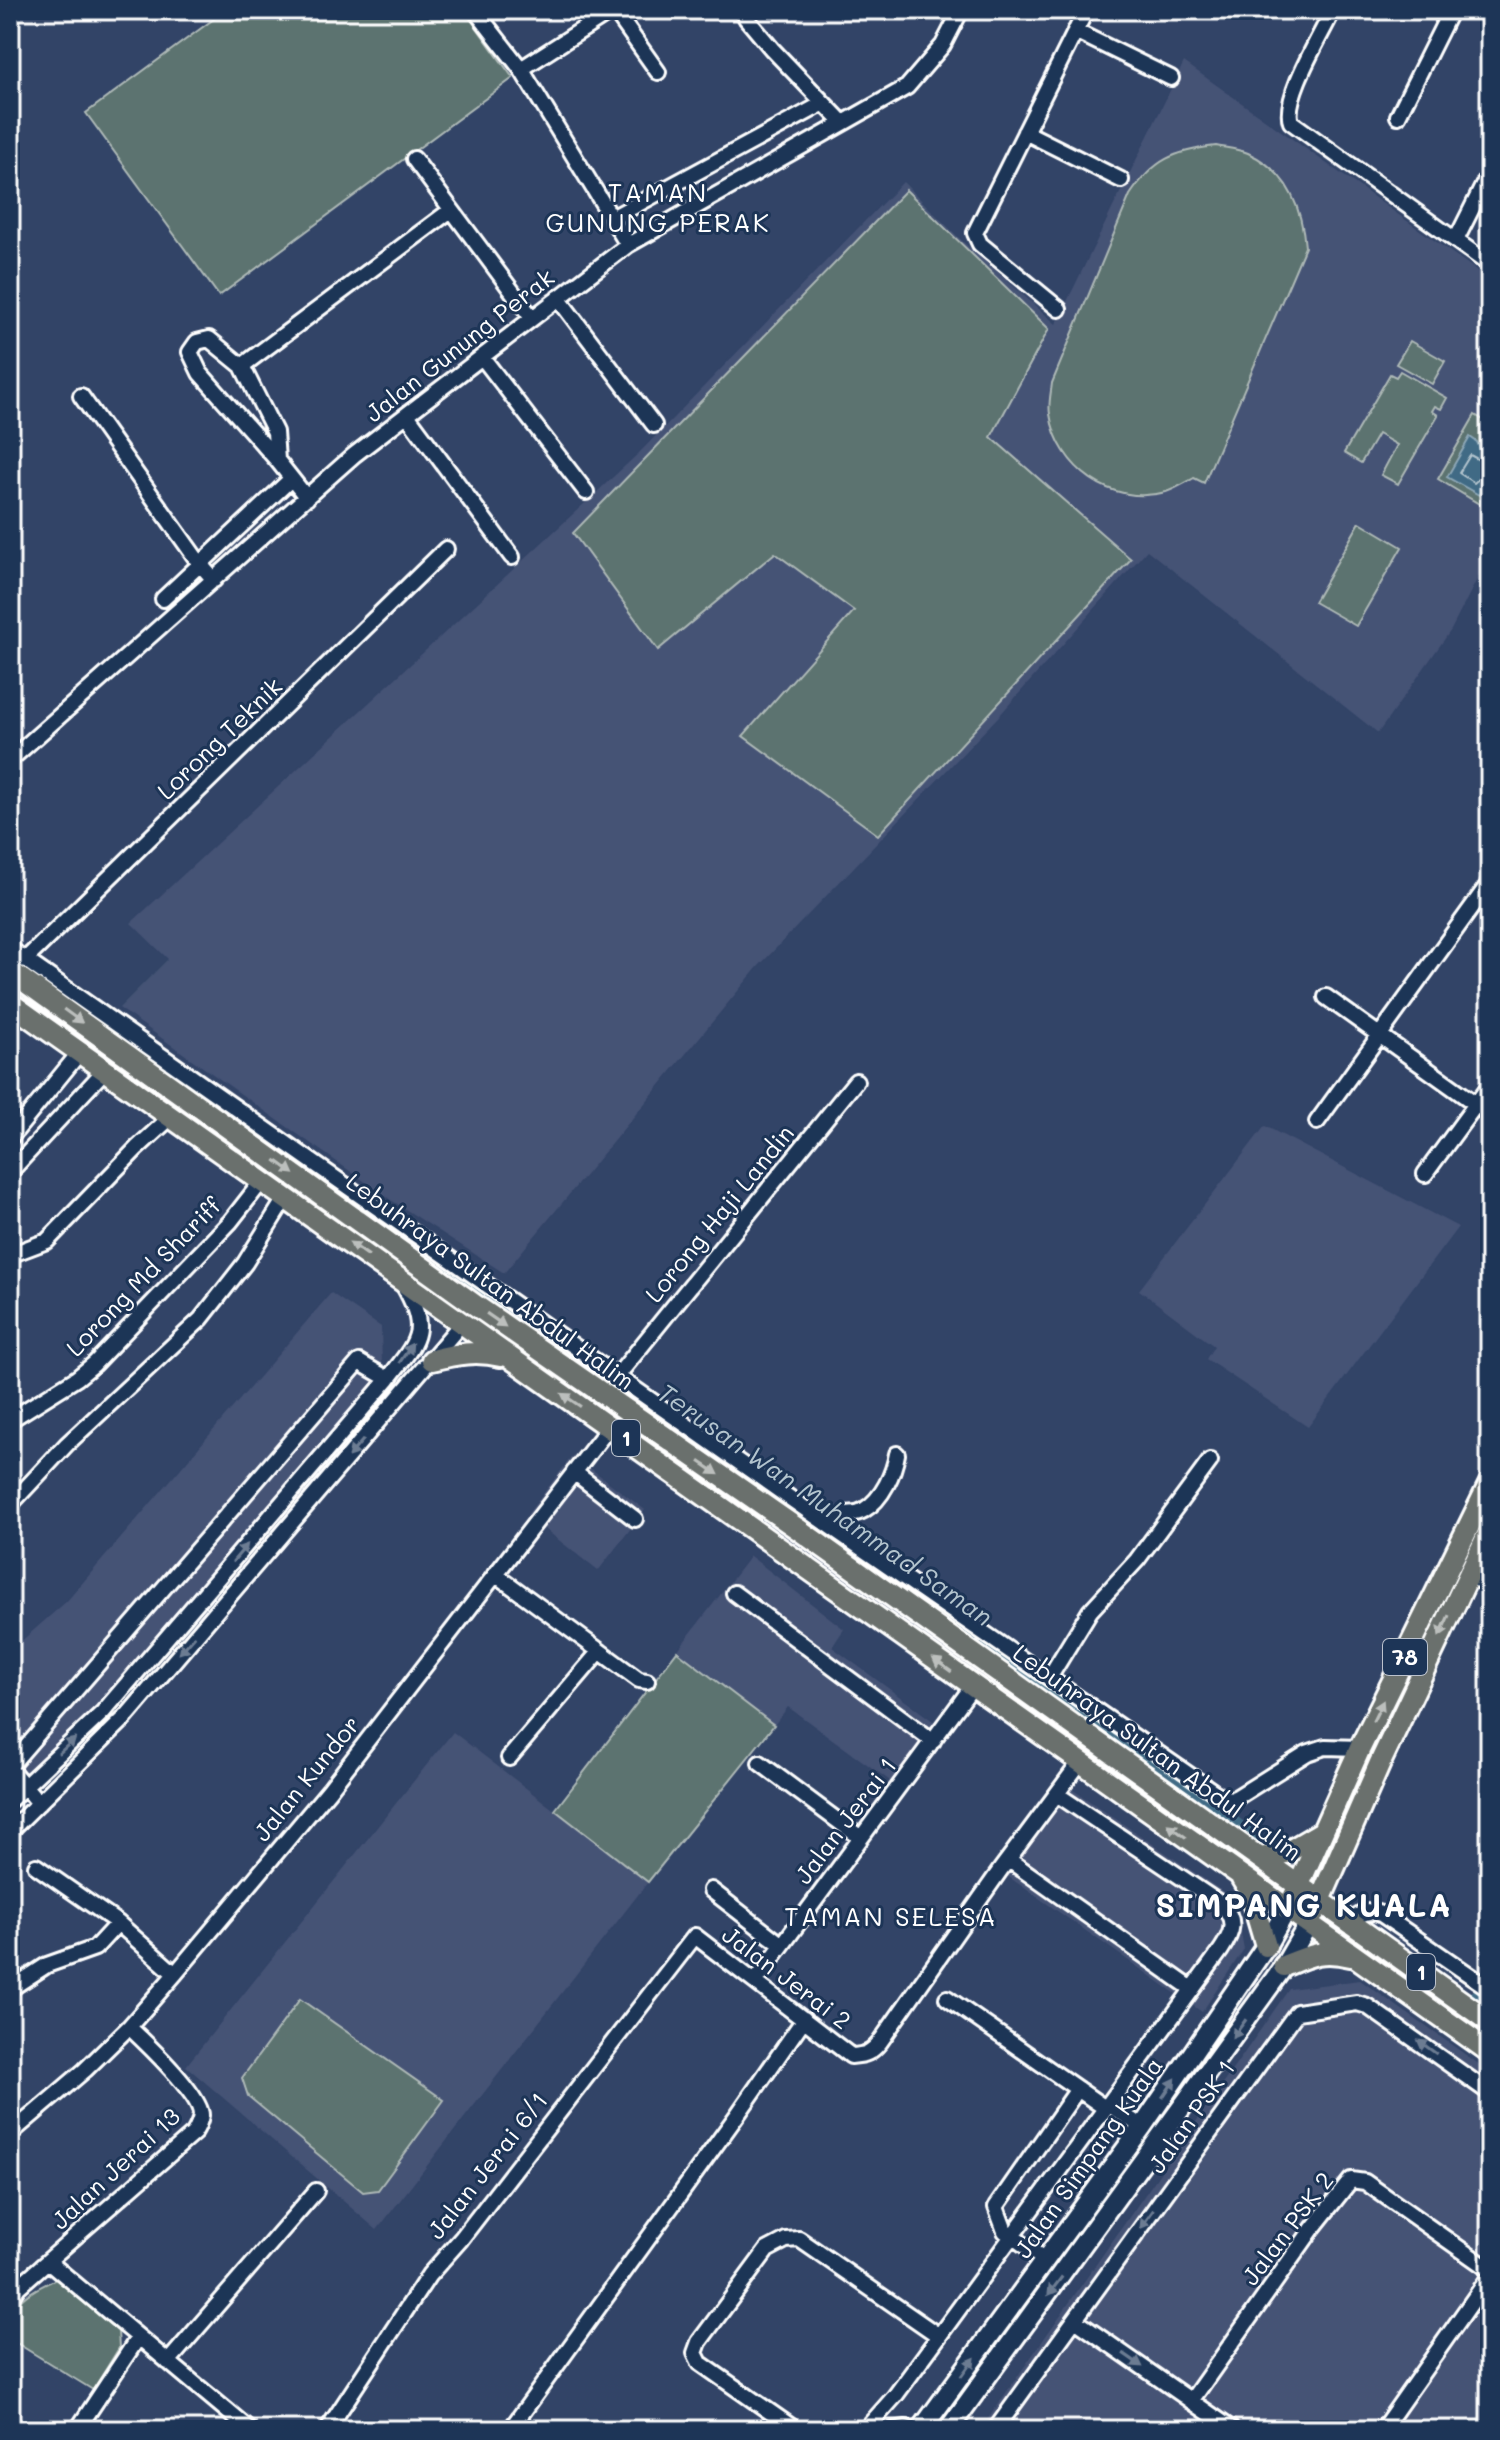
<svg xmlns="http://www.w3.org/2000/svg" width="1500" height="2440" font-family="Mali,sans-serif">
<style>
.built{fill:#455275}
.green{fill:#5c736f;stroke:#aeb9b7;stroke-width:2}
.water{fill:#406b85;stroke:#8ca6b6;stroke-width:2}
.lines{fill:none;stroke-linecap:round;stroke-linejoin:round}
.shore{stroke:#b3c4ce;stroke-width:2}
.canal{stroke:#406b85;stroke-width:14}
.street-casing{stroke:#fff;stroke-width:20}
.secondary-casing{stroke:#fff;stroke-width:24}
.primary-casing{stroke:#fff;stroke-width:26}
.street{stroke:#1d3557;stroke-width:14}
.secondary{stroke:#1d3557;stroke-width:18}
.primary{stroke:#6a706d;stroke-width:20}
.oneway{fill:#bcbfbd}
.oneway2{fill:#6c7c92}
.labels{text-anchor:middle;stroke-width:6;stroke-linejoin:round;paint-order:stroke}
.shield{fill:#1d3557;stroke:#bbc2cd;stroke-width:2}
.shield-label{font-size:22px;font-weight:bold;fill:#fff}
.street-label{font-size:24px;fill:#fff;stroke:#1d3557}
.neighbourhood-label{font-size:26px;letter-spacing:2px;fill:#fff;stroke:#1d3557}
.water-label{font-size:26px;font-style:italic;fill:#b3c4ce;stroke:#1d3557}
.district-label{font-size:32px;font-weight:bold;letter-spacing:2px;fill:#fff;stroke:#1d3557}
</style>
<rect width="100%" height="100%" fill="#324467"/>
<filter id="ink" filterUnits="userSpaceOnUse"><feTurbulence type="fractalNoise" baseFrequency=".0125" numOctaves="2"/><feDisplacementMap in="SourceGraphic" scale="16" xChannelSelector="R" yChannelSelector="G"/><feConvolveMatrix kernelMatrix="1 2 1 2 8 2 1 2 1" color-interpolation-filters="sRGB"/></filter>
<g filter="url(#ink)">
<path class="built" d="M 1184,62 L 1490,280 L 1490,554 L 1451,630 L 1378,733 L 1147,550 L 998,717 L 757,968 L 504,1273 L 391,1200 L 119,1008 L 168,959 L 131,923 L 639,453 L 903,182 L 961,240 L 1056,324 Z
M 1265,1126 L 1458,1227 L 1308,1427 L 1206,1359 L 1214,1346 L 1139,1290 Z
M 331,1293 L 381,1327 L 382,1365 L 372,1390 L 101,1703 L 13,1784 L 10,1780 L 10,1651 L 67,1601 Z
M 573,1455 L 645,1510 L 598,1571 L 527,1515 Z
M 750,1556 L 844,1629 L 832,1647 L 937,1724 L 893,1783 L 788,1707 L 774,1725 L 677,1651 Z
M 453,1732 L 648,1882 L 377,2230 L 186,2066 Z
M 1057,1779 L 1235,1900 L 1244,1949 L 1202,2012 L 1006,1875 L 997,1862 Z
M 1360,1980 L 1490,2072 L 1490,2430 L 980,2430 L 1289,1989 Z"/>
<path class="green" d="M 226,10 L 464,10 L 513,78 L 219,296 L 86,113 Z
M 1216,146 C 1226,148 1238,149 1248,153 C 1287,171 1302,207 1305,247 L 1204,483 L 1194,478 C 1185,483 1175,489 1166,492 C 1112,507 1058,468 1050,414 C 1048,405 1051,393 1052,383 L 1130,195 C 1154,159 1174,151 1216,146 Z
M 906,190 L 1049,329 L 991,437 L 1131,559 L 878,835 L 743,736 L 854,611 L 775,553 L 658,650 L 573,533 Z
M 1410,341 L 1445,361 L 1432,384 L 1396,364 Z
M 1400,371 L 1447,398 L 1441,409 L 1435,406 L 1432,411 L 1438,415 L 1398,484 L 1381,475 L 1397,445 L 1378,434 L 1361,463 L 1344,453 L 1390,374 L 1396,377 Z
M 1475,415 L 1490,424 L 1490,489 L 1481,505 L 1438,479 Z
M 1360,522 L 1402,547 L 1356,626 L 1314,602 Z
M 677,1651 L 774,1725 L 648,1882 L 555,1810 Z
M 300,1999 L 444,2100 L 378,2190 L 363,2192 L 248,2096 L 242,2078 Z
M 56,2279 L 118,2331 L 119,2348 L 93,2390 L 10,2339 C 10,2300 24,2295 56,2279 Z"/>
<path class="water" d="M 1470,437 L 1477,442 L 1482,453 L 1490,454 L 1490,476 L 1479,495 L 1447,477 Z"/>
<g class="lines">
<path class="shore" d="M 1490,462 L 1483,462 L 1470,455 L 1459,473 L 1474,483 L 1483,475 L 1490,474"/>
<path class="canal" d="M 245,1123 L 326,1181
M 367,1210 L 1255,1838
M 1476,1997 L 1490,2007"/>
<g class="street-casing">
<path id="street" d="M 475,10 L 521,69 L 628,245
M 614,10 L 658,72
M 1333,10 C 1322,34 1282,98 1291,122 L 1490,265
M 746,18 L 772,49 L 842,122
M 1075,31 L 1171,78
M 521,69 L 613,10
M 1398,116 L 1451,10
M 1025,132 L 1121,180
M 414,159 L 532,318
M 612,218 L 824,103
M 1456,240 L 1490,172
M 558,298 L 654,425
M 1059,309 L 980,244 L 975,233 L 1086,10
M 482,357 L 586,492
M 242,366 L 451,210
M 81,396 L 200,564 L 214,580
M 407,415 L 512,557
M 277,460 L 275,432 L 242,366 L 209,339 L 197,342 L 190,352 L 200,373 L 277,460 L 307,498
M 163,599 L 291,479
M 10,760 L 354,455 L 628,245 L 907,87 L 943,45 L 961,10
M 10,949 L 831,1527 L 1214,1792 L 1224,1798 L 1234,1799 L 1307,1753 L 1325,1747 L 1360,1748
M 25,960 L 446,549
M 1326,997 L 1490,1114
M 10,1024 L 18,1009
M 1317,1122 L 1490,882
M 10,1138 L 80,1052
M 10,1172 L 105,1070
M 1425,1174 L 1490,1085
M 10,1255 L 47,1241 L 137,1148 L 171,1117
M 618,1375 L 856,1081
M 10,1420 L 77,1378 L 94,1364 L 230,1222 L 262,1181
M 574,1472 L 635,1519
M 10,1505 L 67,1444 L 201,1319 L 245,1263 L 286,1197
M 831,1527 C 849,1505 848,1519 864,1510 C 883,1499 894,1472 897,1454
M 495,1574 L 639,1680 L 647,1681
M 1469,1575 L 1490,1586
M 734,1593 L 933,1741
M 1049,1678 L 1090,1611 L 1137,1560 L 1210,1461
M 509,1758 L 600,1651
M 760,1763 L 861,1838
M 10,1766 L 359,1362 L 388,1379
M 10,1769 L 39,1803
M 10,1800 L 103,1712 L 388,1379 C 417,1341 430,1332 404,1286
M 10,1831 L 126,1717 L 461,1324
M 1009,1860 L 1192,1989
M 36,1866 L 118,1923 L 175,1974
M 711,1890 L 782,1945
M 1352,1923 C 1359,1912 1369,1910 1381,1914 L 1490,1989
M 755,1982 L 972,1687
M 10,1989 L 47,1965 L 95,1948 L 118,1923
M 947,1998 L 1105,2108
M 1108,2104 L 1142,2127
M 10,2134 L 85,2070 L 129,2027 L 175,1974 L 329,1790 L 610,1426
M 1046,2261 L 1005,2231 L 996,2207 L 1078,2089
M 49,2262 L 250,2430
M 10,2299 L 18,2287 L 194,2133 C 197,2128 200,2122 201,2115 C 201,2095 145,2042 129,2027
M 1075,2320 L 1233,2430
M 168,2362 L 316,2191
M 1191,2401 L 1313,2228 L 1351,2180 L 1365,2182 L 1490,2270
M 77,2430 L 138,2338
M 327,2430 L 429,2275 L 461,2239 L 695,1936 L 851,2056 C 866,2055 871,2053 880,2042 L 1001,1869 L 1081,1761
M 510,2430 L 738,2114 L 804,2019
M 796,2430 L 700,2363 L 695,2353 L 699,2342 L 767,2250 L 786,2240 L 799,2239 L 939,2336
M 865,2430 L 895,2396 L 939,2336 L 1221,1950 C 1233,1932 1237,1920 1221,1904 L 1058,1795
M 893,2430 L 906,2428 L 914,2430
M 995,2430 L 1297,2012 L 1357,2003 L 1367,2006 L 1490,2093
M 1382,2430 L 1490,2276"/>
</g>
<g class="secondary-casing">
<path id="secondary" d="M 921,2430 L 1142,2127 L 1266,1946 L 1287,1909
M 948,2430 L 1284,1966 L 1309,1923"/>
</g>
<g class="primary-casing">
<path id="primary" d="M 10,971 L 475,1305 L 798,1529 L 1490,2022
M 10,1003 L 1490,2052
M 432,1360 C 456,1354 476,1350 501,1356
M 1260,1858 L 1286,1853 L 1322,1832
M 1242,1879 L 1250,1892 L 1266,1946
M 1293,1898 L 1360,1748 L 1490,1483
M 1315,1912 L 1380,1763 L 1490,1530
M 1284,1966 C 1310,1955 1322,1949 1351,1956"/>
</g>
<use href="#street" class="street"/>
<use href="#secondary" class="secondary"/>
<use href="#primary" class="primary"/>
</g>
<defs><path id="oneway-solid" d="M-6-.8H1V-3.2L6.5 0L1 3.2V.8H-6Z" transform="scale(2)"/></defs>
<g class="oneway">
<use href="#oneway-solid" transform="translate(73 1016) rotate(36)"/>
<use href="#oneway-solid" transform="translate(285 1167) rotate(36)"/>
<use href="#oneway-solid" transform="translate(359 1249) rotate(-145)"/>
<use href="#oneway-solid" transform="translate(496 1320) rotate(35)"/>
<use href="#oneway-solid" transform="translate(571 1400) rotate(-146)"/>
<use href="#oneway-solid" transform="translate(709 1468) rotate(34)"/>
<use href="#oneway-solid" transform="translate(1444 1626) rotate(115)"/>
<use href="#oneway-solid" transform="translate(942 1665) rotate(-144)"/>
<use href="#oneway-solid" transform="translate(1378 1711) rotate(-64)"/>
<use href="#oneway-solid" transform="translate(1177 1831) rotate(-144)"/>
</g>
<g class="oneway2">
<use href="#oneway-solid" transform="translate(406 1353) rotate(-56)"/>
<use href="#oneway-solid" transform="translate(356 1448) rotate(131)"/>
<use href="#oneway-solid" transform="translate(240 1553) rotate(-50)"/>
<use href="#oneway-solid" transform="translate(187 1645) rotate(131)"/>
<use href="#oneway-solid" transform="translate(67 1746) rotate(-43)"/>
<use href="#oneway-solid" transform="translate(1239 2029) rotate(126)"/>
<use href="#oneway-solid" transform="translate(1427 2047) rotate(-144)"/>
<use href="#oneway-solid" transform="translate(1169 2088) rotate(-56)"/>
<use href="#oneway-solid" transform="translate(1147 2219) rotate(126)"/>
<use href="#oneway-solid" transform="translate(1055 2286) rotate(127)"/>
<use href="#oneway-solid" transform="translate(1133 2360) rotate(35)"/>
<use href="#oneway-solid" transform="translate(968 2367) rotate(-54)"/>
</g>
</g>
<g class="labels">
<g class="shield">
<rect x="612" y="1420" width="28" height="36" rx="6"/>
<rect x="1383" y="1639" width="44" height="36" rx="6"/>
<rect x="1407" y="1954" width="28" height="36" rx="6"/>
</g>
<g class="shield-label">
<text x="626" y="1446">1</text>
<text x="1405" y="1665">78</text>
<text x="1421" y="1980">1</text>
</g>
<g class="street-label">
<text transform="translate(460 346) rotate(-38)" y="8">Jalan Gunung Perak</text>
<text transform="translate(220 739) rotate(-44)" y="8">Lorong Teknik</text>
<text transform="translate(720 1214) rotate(-51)" y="8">Lorong Haji Landin</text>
<text transform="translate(144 1277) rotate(-46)" y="8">Lorong Md Shariff</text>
<text transform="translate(490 1282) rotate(36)" y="8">Lebuhraya Sultan Abdul Halim</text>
<text transform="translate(1157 1753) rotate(36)" y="8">Lebuhraya Sultan Abdul Halim</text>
<text transform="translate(307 1779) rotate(-51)" y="8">Jalan Kundor</text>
<text transform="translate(846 1821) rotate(-53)" y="8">Jalan Jerai 1</text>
<text transform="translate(786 1978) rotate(37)" y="8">Jalan Jerai 2</text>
<text transform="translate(1192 2117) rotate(-55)" y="8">Jalan PSK 1</text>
<text transform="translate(1089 2158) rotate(-55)" y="8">Jalan Simpang Kuala</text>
<text transform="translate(488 2166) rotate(-52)" y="8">Jalan Jerai 6/1</text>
<text transform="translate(116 2169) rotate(-43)" y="8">Jalan Jerai 13</text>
<text transform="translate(1288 2229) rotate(-53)" y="8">Jalan PSK 2</text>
</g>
<g class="neighbourhood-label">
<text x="658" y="202">TAMAN<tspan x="658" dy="30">GUNUNG PERAK</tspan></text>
<text x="891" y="1926">TAMAN SELESA</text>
</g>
<g class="water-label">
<text transform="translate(825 1505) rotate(35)" y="9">Terusan Wan Muhammad Saman</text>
</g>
<g class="district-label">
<text x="1304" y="1917">SIMPANG KUALA</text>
</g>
</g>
<rect width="1500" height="2440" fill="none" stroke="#1d3557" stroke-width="40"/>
<rect x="20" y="20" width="1460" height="2400" fill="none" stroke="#fff" stroke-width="3" filter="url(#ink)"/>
</svg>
